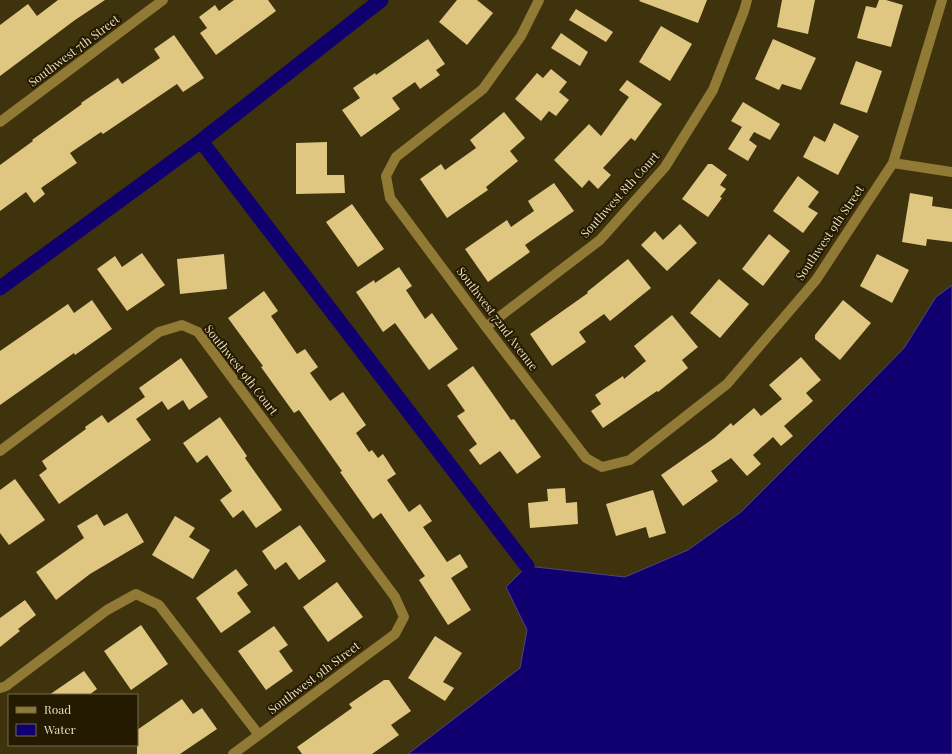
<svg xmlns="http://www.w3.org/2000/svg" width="952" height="754" font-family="'Playfair Display',serif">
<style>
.water{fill:#10006f;stroke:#514386}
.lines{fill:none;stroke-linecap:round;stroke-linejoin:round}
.canal{stroke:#10006f;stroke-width:15}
.building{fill:#dfc782}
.minor{stroke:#917a36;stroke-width:10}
.labels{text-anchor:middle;stroke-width:4;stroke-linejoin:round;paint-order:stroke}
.street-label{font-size:12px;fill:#e9debc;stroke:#241a00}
</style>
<rect width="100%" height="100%" fill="#3f330e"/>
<path class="water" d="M 951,286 L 952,286 L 952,754 L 408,754 L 520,668 L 527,630 L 506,587 L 527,566 L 625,577 L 688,550 L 741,512 L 866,387 L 904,348 L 936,297 Z"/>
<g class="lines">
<path class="canal" d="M 381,0 L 201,141 L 527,566
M 0,288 L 201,141"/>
</g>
<path class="building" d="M 58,0 L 105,0 L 75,20 L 0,76 L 0,25 L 28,4 L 37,16 Z
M 234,0 L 268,0 L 276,11 L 216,55 L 200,33 L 207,28 L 199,17 L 215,5 L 219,11 Z
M 457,0 L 477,0 L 493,13 L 467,45 L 439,22 Z
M 640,0 L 707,0 L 698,23 L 639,1 Z
M 782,0 L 815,0 L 808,34 L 777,27 Z
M 879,0 L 886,0 L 903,5 L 891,47 L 857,38 L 866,6 L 876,8 Z
M 576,9 L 613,32 L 606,42 L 569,20 Z
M 661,26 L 692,44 L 670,81 L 639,62 Z
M 561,33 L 588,52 L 580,66 L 551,48 Z
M 174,35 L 204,78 L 183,92 L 177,84 L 103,134 L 101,132 L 70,153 L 77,163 L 41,188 L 45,194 L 34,203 L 26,192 L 0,211 L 0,165 L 33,141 L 32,140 L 82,104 L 81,103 L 118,78 L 122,84 L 160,58 L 154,49 Z
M 428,39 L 445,64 L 436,70 L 440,75 L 420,89 L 415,82 L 392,98 L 400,109 L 361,137 L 342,110 L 360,98 L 353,88 L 375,73 L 376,75 Z
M 773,39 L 816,58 L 801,90 L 782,84 L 779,90 L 755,79 Z
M 856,61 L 882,71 L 867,113 L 840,104 Z
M 551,69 L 567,82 L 559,92 L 569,100 L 556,116 L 549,111 L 541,121 L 515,99 L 537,73 L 543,78 Z
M 627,80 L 662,104 L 635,141 L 631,138 L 603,168 L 611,175 L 598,189 L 589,180 L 582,188 L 554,160 L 589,124 L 601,136 L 629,97 L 619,90 Z
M 743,102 L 780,124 L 770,140 L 754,132 L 749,140 L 757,146 L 748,161 L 728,149 L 742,127 L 731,121 Z
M 504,112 L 525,138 L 510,151 L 518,161 L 486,187 L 488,190 L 447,218 L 420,179 L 441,164 L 445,170 L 476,148 L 470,140 Z
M 834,123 L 859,136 L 838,175 L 803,157 L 814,136 L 825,142 Z
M 327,142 L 327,175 L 344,175 L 345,193 L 296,194 L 296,143 Z
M 708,164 L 712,164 L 727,175 L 720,185 L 726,189 L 720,197 L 722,198 L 708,217 L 682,199 Z
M 798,176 L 819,192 L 808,207 L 818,213 L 803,233 L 773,211 Z
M 554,183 L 574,211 L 525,245 L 530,252 L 488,282 L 465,249 L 507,220 L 511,227 L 534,211 L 528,201 Z
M 910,193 L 933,197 L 932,206 L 952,209 L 952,242 L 927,239 L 926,246 L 902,242 Z
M 352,204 L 384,249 L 358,267 L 326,222 Z
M 680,224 L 697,243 L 667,271 L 641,245 L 655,231 L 663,240 Z
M 769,234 L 790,251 L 763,286 L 742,269 Z
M 142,253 L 165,285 L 127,311 L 97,269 L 115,256 L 122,267 Z
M 224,254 L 227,289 L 180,294 L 177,259 Z
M 877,254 L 909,270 L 892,303 L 860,286 Z
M 628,259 L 651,288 L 610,321 L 604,314 L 579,332 L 586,342 L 552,366 L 530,334 L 588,293 L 587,292 Z
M 399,267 L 412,286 L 406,290 L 425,319 L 432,313 L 458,349 L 429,370 L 395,323 L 383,332 L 356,292 L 374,280 L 375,283 Z
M 719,279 L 749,304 L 720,338 L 690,313 Z
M 264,291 L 278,311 L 271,316 L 297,354 L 305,349 L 318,367 L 310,373 L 330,401 L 343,392 L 366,425 L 356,433 L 369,452 L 372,450 L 378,458 L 383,454 L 396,474 L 387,480 L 409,512 L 420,504 L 432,521 L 423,527 L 447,562 L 460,554 L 468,567 L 451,578 L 471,610 L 448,625 L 419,580 L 425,576 L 381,513 L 373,519 L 340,472 L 342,471 L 299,410 L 294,413 L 261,367 L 263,366 L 228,318 Z
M 92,300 L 112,329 L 75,355 L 74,353 L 0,405 L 0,351 L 68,304 L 74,313 Z
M 843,300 L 871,323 L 840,360 L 815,339 L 815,335 Z
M 672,315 L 698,347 L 682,360 L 688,368 L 658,392 L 657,391 L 603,428 L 591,411 L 601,404 L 595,395 L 623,376 L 624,379 L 646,361 L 634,346 Z
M 801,357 L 821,380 L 806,393 L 813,401 L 784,426 L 793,436 L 781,446 L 773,437 L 753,455 L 761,464 L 747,476 L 731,458 L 711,471 L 718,481 L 683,506 L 661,475 L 714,438 L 731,423 L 733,426 L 754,408 L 761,416 L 782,399 L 769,385 Z
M 181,358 L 208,397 L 189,410 L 183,400 L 168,410 L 162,401 L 136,419 L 151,440 L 59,504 L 39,475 L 47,469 L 42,461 L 86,429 L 85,427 L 102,415 L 108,423 L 145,397 L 139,388 Z
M 473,366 L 511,420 L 514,419 L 541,457 L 517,474 L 500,451 L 480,465 L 469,450 L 477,444 L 457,416 L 465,411 L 447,385 Z
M 220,417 L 247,456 L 245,458 L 282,510 L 256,528 L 243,510 L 233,518 L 220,500 L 232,491 L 207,455 L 197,463 L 183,443 Z
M 15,479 L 45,520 L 9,545 L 0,533 L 0,490 Z
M 565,488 L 566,503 L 577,502 L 578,524 L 530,528 L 528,503 L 548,501 L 547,489 Z
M 653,490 L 666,533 L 649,538 L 646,527 L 616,536 L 606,504 Z
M 127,513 L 144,542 L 90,574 L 56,600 L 36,572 L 84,538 L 77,526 L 97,514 L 104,526 Z
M 175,516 L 195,528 L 189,537 L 210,550 L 193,579 L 152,555 Z
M 300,525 L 326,561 L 299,580 L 286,562 L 275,570 L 262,551 Z
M 236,569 L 248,585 L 237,593 L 251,612 L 221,633 L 196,598 Z
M 337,582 L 363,617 L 328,642 L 303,607 Z
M 25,600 L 36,615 L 18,629 L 20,631 L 0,647 L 0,618 Z
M 141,625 L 168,664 L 131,690 L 104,651 Z
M 274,626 L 288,645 L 279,651 L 293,671 L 266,690 L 238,651 Z
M 435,636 L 462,653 L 443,682 L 454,688 L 445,701 L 408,678 Z
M 84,671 L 97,689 L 89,695 L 49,695 Z
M 384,680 L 389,680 L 411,711 L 391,725 L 399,735 L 372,754 L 302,754 L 297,747 L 352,708 L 349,704 Z
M 182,699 L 193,714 L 202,708 L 217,729 L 180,754 L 137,754 L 137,730 Z"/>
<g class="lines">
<path class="minor" d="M 539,0 L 521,36 L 483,89 L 396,157 L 386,176 L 390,198 L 486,327 L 586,458 L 602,467 L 630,460 L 727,384 L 816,280 L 893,163 L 942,0
M 0,122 L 163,0
M 893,163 L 952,172
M 486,327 L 600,240 L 665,167 L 713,90 L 744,11 L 747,0
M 0,451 L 159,332 L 182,325 L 198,332 L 395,597 L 404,617 L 395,634 L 233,754
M 0,688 L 6,686 L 107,610 L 136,594 L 159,605 L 259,735"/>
</g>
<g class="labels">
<g class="street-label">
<text transform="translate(74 51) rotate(-37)" y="4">Southwest 7th Street</text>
<text transform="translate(620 195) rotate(-48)" y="4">Southwest 8th Court</text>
<text transform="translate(830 233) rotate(-56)" y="4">Southwest 9th Street</text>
<text transform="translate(497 319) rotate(53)" y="4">Southwest 72nd Avenue</text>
<text transform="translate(241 370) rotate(52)" y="4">Southwest 9th Court</text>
<text transform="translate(314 678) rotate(-37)" y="4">Southwest 9th Street</text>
</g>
</g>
<rect x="8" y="694" width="130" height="52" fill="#241a00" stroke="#73684b"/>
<rect x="16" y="707" width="20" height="6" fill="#917a36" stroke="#73684b"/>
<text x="44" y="714" font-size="12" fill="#e9debc">Road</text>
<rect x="16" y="724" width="20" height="12" fill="#10006f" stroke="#73684b"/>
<text x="44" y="734" font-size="12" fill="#e9debc">Water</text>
</svg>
